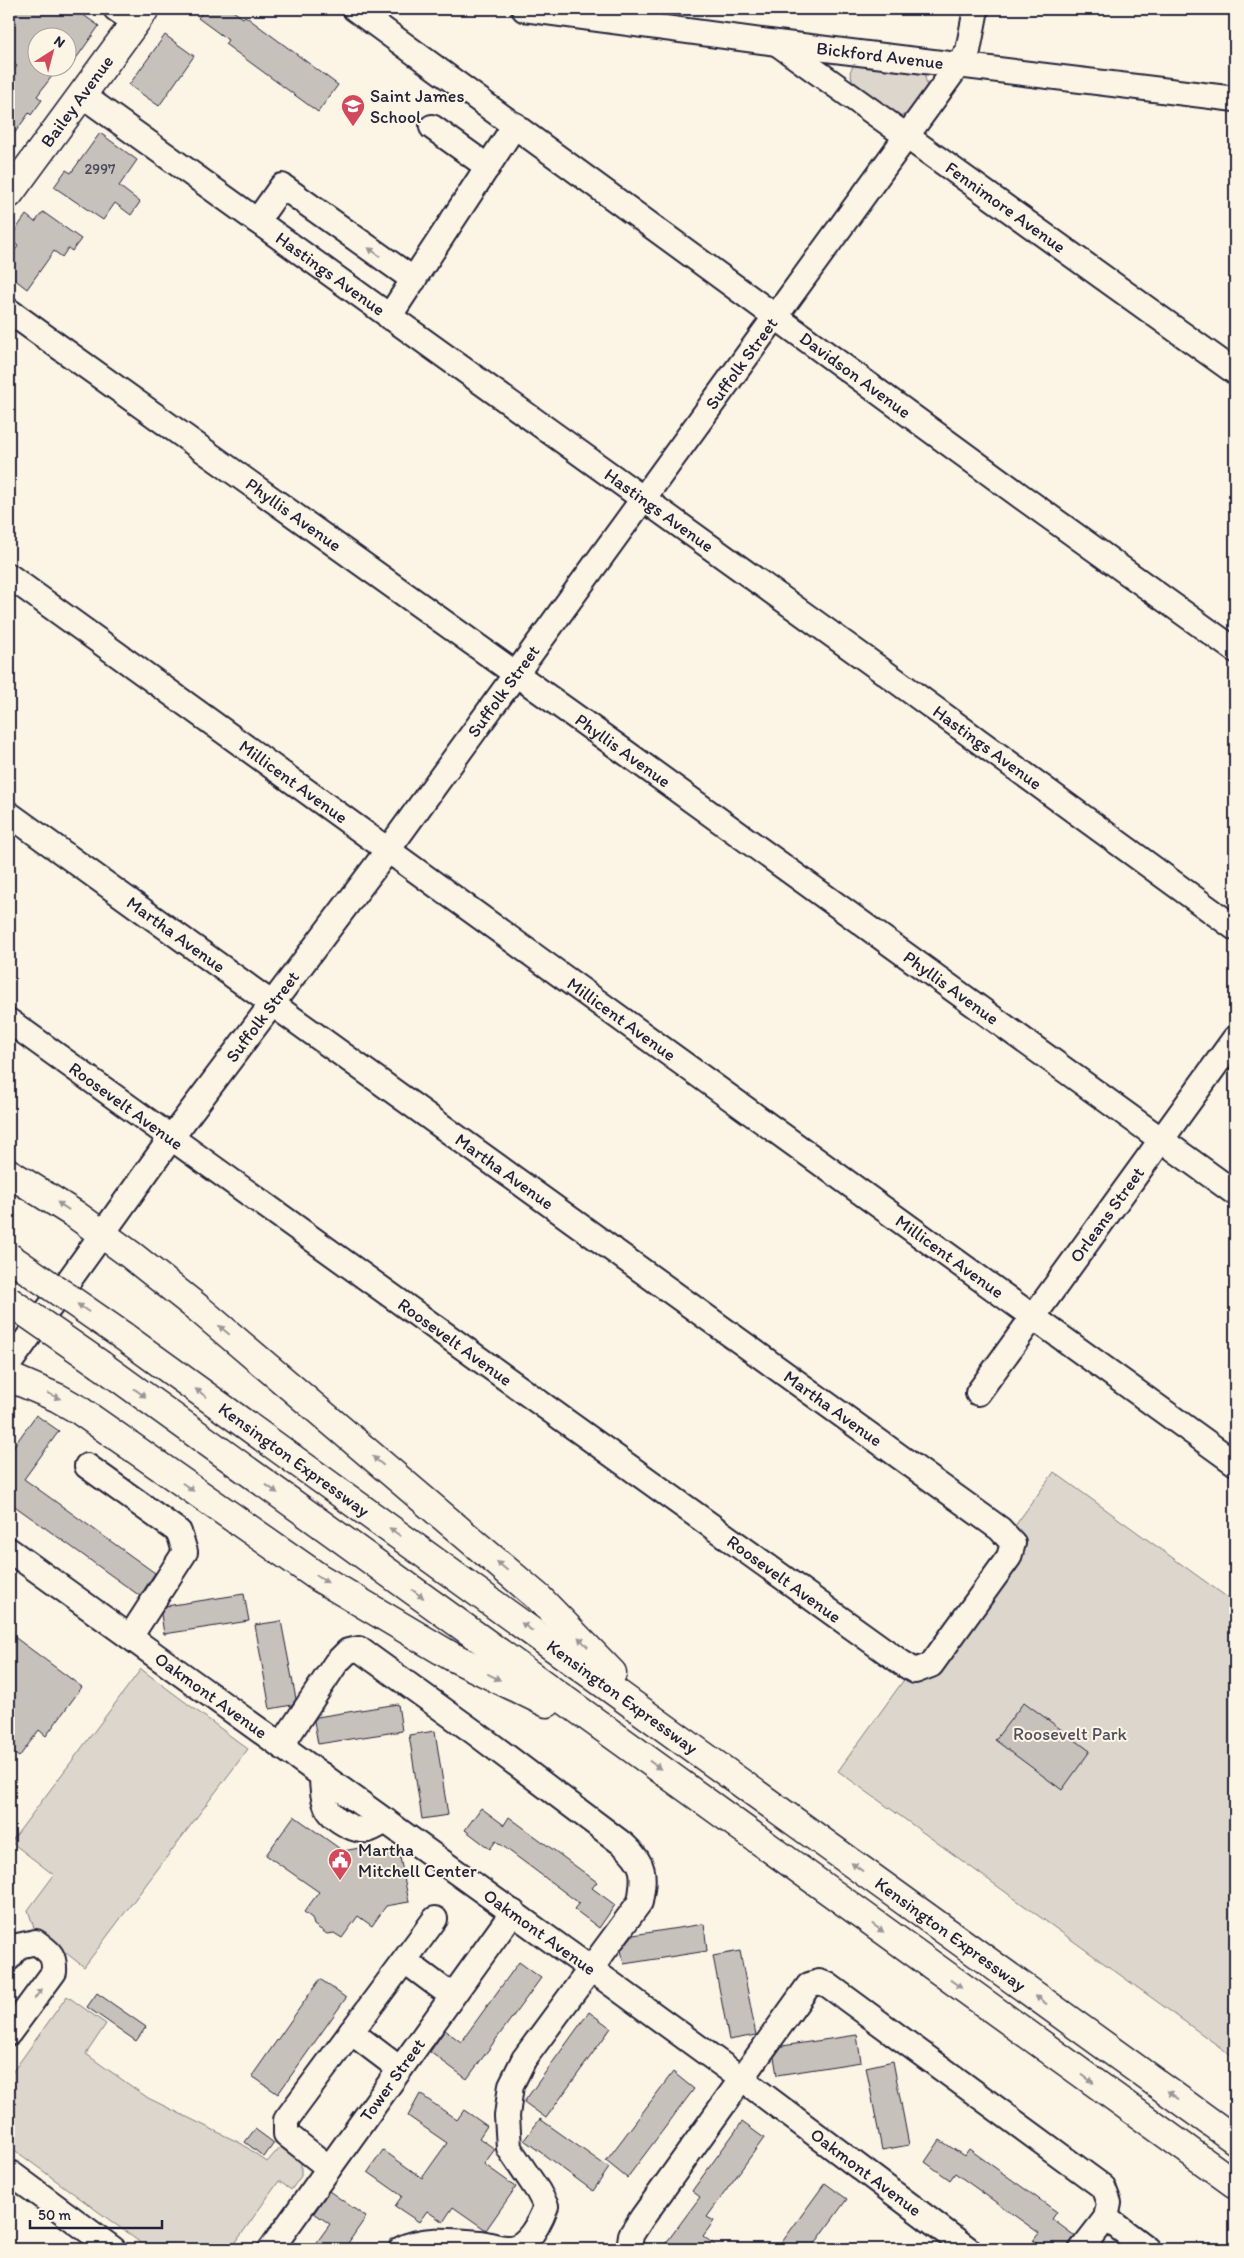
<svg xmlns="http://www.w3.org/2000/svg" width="1244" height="2258" font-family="Itim,sans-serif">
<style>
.green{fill:#dcd6cc;stroke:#7f7c84}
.building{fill:#c6c1bb;stroke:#22223b}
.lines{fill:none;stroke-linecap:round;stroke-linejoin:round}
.minor-casing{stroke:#22223b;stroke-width:28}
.major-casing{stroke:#22223b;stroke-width:31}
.highway-casing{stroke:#22223b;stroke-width:31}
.minor{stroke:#fcf5e5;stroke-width:24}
.major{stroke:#fcf5e5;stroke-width:28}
.highway{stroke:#fcf5e5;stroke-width:28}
.highway-bridge-casing{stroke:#22223b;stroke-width:31;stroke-linecap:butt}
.highway-bridge{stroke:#fcf5e5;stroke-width:28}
.oneway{fill:#9a9698}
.labels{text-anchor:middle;stroke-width:4;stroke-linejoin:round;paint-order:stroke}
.number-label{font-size:15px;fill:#4b4a5b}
.street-label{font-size:18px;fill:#22223b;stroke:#fcf5e5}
.poi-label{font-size:18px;fill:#22223b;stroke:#fcf5e5;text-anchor:start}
.park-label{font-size:18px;fill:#504f5f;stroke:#fcf5e5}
</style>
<rect width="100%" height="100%" fill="#fcf5e5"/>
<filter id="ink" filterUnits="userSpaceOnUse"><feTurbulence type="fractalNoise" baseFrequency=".02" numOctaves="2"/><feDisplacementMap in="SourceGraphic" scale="10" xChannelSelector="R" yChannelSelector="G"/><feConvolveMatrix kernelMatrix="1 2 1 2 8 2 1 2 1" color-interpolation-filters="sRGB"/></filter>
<g filter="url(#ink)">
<path class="green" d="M 854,64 L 917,70 L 924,73 L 927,85 L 908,113 L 901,116 L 853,83 L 850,72 Z
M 1054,1472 L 1235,1603 L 1235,2058 L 838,1771 Z
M 141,1669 L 248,1749 L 84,1967 L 34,1928 L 28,1910 L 54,1875 L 11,1842 Z
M 67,1996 L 106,2024 L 86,2054 L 148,2098 L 242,2144 L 267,2162 L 280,2147 L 301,2162 L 301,2176 L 291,2190 L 279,2181 L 231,2249 L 149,2249 L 9,2146 L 9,2077 Z"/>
<path class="building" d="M 9,9 L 75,9 L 99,26 L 68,70 L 68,38 L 38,38 L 38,68 L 58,68 L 37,96 L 42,100 L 31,115 L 29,113 L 9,141 L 9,77 L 17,66 L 9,60 Z
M 204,9 L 230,9 L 243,18 L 245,16 L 338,85 L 318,112 L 225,44 L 228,40 L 198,18 Z
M 165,35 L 194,56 L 159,106 L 129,85 Z
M 100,133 L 137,160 L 119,186 L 140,202 L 131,215 L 115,203 L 103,220 L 54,187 L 66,170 L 71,173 Z
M 43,212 L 81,239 L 72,251 L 68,248 L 62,257 L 54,251 L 27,289 L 9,275 L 9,259 L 18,246 L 9,239 L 26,215 L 35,222 Z
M 36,1415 L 59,1431 L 24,1479 L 155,1573 L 140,1596 L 9,1502 L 9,1453 Z
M 244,1594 L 249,1621 L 164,1634 L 161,1614 L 166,1606 Z
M 281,1621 L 296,1699 L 292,1705 L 270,1709 L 255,1625 Z
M 9,1633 L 82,1687 L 46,1736 L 39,1730 L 19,1757 L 9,1750 L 9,1730 L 16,1721 L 9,1715 Z
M 1024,1702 L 1090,1751 L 1062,1790 L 995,1740 Z
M 398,1704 L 402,1731 L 318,1744 L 314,1721 L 317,1717 Z
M 435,1731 L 448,1815 L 422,1819 L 409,1735 Z
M 481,1808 L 504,1825 L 509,1817 L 597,1882 L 592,1888 L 615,1905 L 599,1928 L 574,1909 L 579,1903 L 496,1841 L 490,1849 L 465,1830 Z
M 294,1816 L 343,1851 L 365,1847 L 378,1856 L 399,1852 L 409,1902 L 386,1906 L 372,1926 L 358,1916 L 342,1938 L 334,1933 L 327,1934 L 314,1925 L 312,1918 L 304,1912 L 319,1892 L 266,1855 Z
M 704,1924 L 707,1951 L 624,1964 L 621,1950 L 633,1935 Z
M 740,1951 L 756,2035 L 729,2040 L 713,1956 Z
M 519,1962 L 541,1978 L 467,2079 L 430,2052 L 445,2030 L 461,2042 Z
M 320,1979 L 346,1998 L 278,2094 L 252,2076 Z
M 97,1993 L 146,2027 L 136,2041 L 87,2007 Z
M 589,2012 L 611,2028 L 546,2118 L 524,2102 Z
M 857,2035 L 861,2062 L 777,2075 L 774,2057 L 782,2046 Z
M 893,2061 L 909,2145 L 882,2150 L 866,2067 Z
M 673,2072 L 694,2089 L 627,2178 L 606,2161 Z
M 420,2094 L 457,2120 L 464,2110 L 487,2126 L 479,2138 L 495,2149 L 484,2164 L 516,2187 L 486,2230 L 453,2207 L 443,2222 L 427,2211 L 419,2222 L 395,2206 L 402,2196 L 368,2172 L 383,2150 L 422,2178 L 447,2143 L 408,2116 Z
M 540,2119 L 609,2168 L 593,2191 L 524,2140 Z
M 742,2122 L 764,2138 L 707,2217 L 714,2221 L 703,2236 L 720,2249 L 675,2249 L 666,2243 L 700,2197 L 692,2191 Z
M 255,2129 L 274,2143 L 264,2157 L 245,2142 Z
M 940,2140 L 964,2156 L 969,2149 L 1057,2212 L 1052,2219 L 1075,2236 L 1065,2249 L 1045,2249 L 1033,2241 L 1039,2233 L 955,2173 L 950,2180 L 925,2162 Z
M 825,2183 L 847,2199 L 811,2249 L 777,2249 Z
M 329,2191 L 366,2217 L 344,2249 L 312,2249 L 330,2224 L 314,2213 Z"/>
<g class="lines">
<g class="minor-casing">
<g id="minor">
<path d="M 116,9 L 135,22"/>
<path id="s1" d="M 355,9 L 1022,497 L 1235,650"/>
<path id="s2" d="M 524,9 L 777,43 L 1235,99"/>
<path id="s3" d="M 778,44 L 1235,372"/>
<path id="s4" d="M 82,95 L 891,677 L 1235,928"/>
<path d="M 432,127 L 488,167"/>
<path d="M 257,221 L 282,186 L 414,280"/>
<path id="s5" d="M 9,311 L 625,752 L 1235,1193"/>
<path d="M 389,317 L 515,125"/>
<path id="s6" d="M 9,576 L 1235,1463"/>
<path id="s7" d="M 9,814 L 1000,1529 L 1013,1543 L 1009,1557 L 931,1665 L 915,1671 L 902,1663 L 9,1021"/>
<path id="s8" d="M 9,1364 L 171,1138 L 388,850 L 959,64 L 968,51 L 976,9"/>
<path id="s9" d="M 978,1393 L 1235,1038"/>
<path d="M 87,1466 L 179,1532 L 185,1552 L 130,1637"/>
<path id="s10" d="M 9,1550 L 591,1969 L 742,2079 L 968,2249"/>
<path d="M 281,1746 L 336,1663 L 348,1651 L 359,1649 L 474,1732 L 624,1845 C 645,1864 645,1874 640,1902 L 524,2059 L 511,2085 L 507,2116 L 509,2148 L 538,2191 L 546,2206 C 540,2222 527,2250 507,2248 C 498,2248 489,2244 480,2243 C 455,2241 423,2237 401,2249"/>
<path d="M 322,1775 C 322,1801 325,1815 349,1826 C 354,1829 363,1831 368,1830 C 374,1828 380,1824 386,1821"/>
<path d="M 9,1958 L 18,1946 L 36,1942 C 49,1952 55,1954 54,1972 L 9,2033"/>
<path d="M 405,1961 L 452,1996"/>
<path d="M 351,2032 L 400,2069"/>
<path d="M 329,2168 L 286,2134 L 286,2120 L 435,1919"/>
<path d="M 9,2172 L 113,2249"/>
<path d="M 1106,2218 L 1147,2249"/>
<path id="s11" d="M 271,2249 L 513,1912"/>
<path d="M 629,2249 L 631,2235 L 642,2218 L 809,1985 L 819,1982 L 828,1985 L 1103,2187 L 1109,2203 L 1106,2218 L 1082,2249"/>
</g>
</g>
<g class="major-casing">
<g id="major">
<path id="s12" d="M 9,194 L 145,9"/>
</g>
</g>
<g class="highway-casing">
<g id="highway">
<path d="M 9,1173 L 76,1215 L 131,1255 L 199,1309 L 539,1598 L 612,1673"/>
<path id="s13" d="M 123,1336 L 1235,2140"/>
<path d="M 101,1365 L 1235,2184"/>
<path d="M 9,1377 L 58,1398 L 79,1410 L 318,1577 L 451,1656 L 547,1703"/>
</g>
</g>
<use href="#minor" class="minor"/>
<use href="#major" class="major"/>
<use href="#highway" class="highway"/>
<g class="highway-bridge-casing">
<path id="highway-bridge" d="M 9,1257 L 123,1336
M 9,1301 L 101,1365"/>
</g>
<use href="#highway-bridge" class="highway-bridge"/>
</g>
<defs><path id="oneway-solid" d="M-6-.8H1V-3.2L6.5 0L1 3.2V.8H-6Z" transform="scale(1.25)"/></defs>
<g class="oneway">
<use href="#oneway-solid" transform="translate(374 252) rotate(-145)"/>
<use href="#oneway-solid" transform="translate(63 1206) rotate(-146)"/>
<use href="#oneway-solid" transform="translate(83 1308) rotate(-145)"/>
<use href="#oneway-solid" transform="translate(224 1330) rotate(-140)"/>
<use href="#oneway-solid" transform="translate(140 1393) rotate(36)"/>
<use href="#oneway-solid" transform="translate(201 1393) rotate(-144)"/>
<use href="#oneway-solid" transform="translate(54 1396) rotate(24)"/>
<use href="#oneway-solid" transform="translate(378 1461) rotate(-140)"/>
<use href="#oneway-solid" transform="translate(188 1487) rotate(35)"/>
<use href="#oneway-solid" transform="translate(272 1489) rotate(36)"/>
<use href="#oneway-solid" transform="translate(395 1532) rotate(-144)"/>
<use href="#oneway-solid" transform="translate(502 1566) rotate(-140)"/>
<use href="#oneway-solid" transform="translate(322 1579) rotate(32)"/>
<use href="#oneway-solid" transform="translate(418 1594) rotate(36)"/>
<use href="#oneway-solid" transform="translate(527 1627) rotate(-144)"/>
<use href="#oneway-solid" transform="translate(583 1642) rotate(-134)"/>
<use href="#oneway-solid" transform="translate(494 1677) rotate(26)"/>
<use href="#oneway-solid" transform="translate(655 1765) rotate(36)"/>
<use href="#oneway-solid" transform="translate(857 1867) rotate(-144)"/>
<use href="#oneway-solid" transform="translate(878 1928) rotate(36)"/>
<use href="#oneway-solid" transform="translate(956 1984) rotate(36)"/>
<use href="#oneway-solid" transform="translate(38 1994) rotate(-54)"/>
<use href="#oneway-solid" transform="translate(1041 2000) rotate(-144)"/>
<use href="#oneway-solid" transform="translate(1088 2079) rotate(36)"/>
<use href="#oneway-solid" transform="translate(1173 2095) rotate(-144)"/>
</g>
</g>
<defs>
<g id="school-pin" transform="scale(1.25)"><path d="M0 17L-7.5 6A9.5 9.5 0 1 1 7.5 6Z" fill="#d1495b" stroke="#fcf5e5"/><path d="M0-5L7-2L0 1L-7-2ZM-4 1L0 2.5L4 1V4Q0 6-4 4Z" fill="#fff"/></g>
<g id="civic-pin" transform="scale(1.25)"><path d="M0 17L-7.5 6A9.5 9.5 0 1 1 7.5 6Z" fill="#d1495b" stroke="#fcf5e5"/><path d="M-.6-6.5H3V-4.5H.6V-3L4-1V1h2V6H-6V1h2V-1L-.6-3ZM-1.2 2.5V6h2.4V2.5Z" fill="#fff"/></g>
</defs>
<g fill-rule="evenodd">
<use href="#school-pin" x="353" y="106"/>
<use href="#civic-pin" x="340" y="1860"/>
</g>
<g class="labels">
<g class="number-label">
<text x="100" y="174">2997</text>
</g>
<g class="street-label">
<text dy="6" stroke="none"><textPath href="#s2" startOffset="359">Bickford Avenue</textPath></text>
<text dy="6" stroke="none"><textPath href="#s12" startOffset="115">Bailey Avenue</textPath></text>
<text dy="6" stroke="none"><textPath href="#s3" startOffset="280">Fennimore Avenue</textPath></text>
<text dy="6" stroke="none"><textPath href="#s4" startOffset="306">Hastings Avenue</textPath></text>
<text dy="6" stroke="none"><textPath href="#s8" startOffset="1240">Suffolk Street</textPath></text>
<text dy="6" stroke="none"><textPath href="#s1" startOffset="620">Davidson Avenue</textPath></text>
<text dy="6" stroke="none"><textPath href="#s4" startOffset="711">Hastings Avenue</textPath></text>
<text dy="6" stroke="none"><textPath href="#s5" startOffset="350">Phyllis Avenue</textPath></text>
<text dy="6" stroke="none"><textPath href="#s8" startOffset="835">Suffolk Street</textPath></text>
<text dy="6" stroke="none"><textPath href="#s4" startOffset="1116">Hastings Avenue</textPath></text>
<text dy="6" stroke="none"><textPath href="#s5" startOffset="755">Phyllis Avenue</textPath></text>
<text dy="6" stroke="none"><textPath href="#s6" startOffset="351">Millicent Avenue</textPath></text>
<text dy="6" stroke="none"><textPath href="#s7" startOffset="206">Martha Avenue</textPath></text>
<text dy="6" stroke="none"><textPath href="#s5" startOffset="1160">Phyllis Avenue</textPath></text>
<text dy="6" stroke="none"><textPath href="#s8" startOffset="430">Suffolk Street</textPath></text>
<text dy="6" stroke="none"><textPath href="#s6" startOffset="756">Millicent Avenue</textPath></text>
<text transform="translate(126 1106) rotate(36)" y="6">Roosevelt Avenue</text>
<text dy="6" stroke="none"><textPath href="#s7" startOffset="611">Martha Avenue</textPath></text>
<text dy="6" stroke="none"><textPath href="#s9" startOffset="220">Orleans Street</textPath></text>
<text dy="6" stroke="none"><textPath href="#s6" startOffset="1161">Millicent Avenue</textPath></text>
<text transform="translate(455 1342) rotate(36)" y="6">Roosevelt Avenue</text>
<text dy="6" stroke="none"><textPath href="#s7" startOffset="1016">Martha Avenue</textPath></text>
<text dy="6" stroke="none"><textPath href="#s13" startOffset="211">Kensington Expressway</textPath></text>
<text transform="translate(784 1579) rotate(36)" y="6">Roosevelt Avenue</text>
<text dy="6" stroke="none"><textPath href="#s10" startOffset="249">Oakmont Avenue</textPath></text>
<text dy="6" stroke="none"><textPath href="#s13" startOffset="616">Kensington Expressway</textPath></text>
<text dy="6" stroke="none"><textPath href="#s10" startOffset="654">Oakmont Avenue</textPath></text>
<text dy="6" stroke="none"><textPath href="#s13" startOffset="1021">Kensington Expressway</textPath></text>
<text dy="6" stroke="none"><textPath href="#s11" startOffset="208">Tower Street</textPath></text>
<text dy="6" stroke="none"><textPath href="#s10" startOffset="1059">Oakmont Avenue</textPath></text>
</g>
<g class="poi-label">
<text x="370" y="102">Saint James<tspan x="370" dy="21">School</tspan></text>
<text x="358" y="1856">Martha<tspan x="358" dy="21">Mitchell Center</tspan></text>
</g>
<g class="park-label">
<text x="1070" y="1740">Roosevelt Park</text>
</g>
</g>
<rect width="1244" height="2258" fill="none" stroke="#fcf5e5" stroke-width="30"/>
<rect x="15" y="15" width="1214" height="2228" fill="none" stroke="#22223b" stroke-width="2" filter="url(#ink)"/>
<g transform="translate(52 52) rotate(36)"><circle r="24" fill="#fcf5e5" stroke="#a5a1a1"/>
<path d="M0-4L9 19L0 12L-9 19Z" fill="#d1495b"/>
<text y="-8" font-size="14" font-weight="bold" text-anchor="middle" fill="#22223b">N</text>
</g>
<path d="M30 2220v8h132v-8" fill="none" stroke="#22223b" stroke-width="2.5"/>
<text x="38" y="2220" font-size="15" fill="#22223b" stroke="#fcf5e5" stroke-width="4" paint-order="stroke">50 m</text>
</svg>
